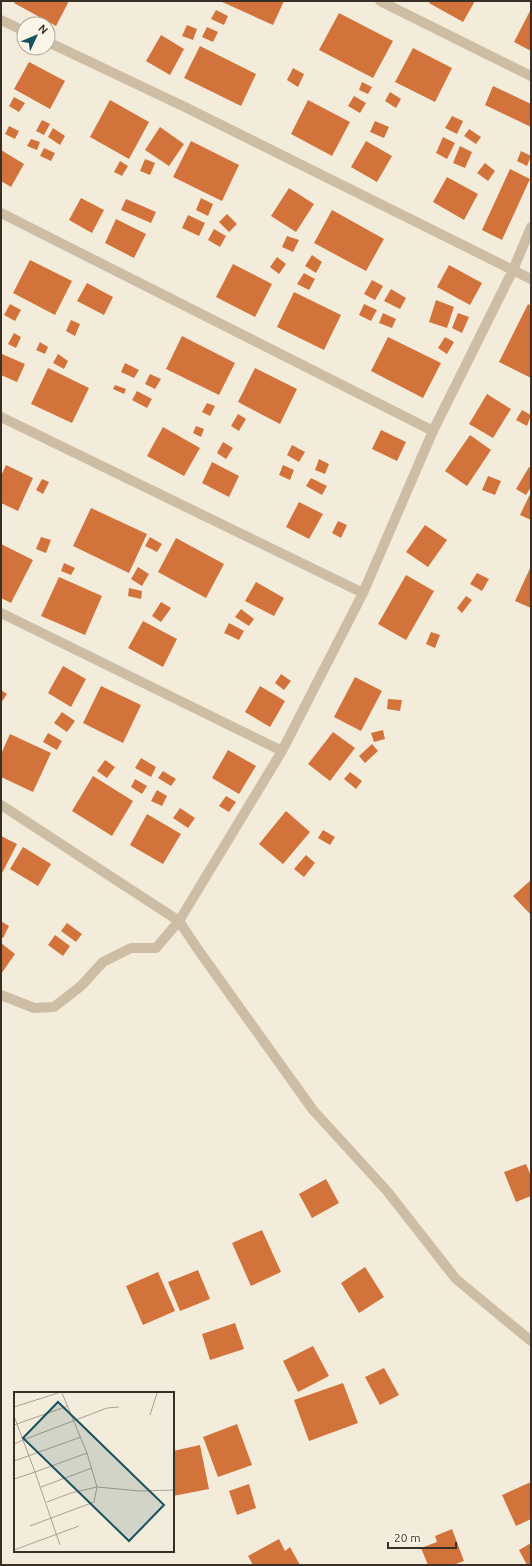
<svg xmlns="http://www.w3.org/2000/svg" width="532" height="1566" font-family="Ubuntu,sans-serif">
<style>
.building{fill:#d2733c}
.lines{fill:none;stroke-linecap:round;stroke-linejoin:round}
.minor{stroke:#cebda5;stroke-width:10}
.inset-road{fill:none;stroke:#a9a093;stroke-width:1}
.view{fill:#18515f;fill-opacity:0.15;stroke:#18515f;stroke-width:2}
.inset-edge{fill:none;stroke:#392f27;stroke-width:2}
</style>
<rect width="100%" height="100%" fill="#f4ecdb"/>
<path class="building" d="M 15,1 L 69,1 L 56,26 L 14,3 Z
M 220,1 L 284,1 L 273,25 Z
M 430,1 L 475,1 L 463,22 L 429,3 Z
M 531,9 L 531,51 L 514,42 Z
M 216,10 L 228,16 L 224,25 L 211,19 Z
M 339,13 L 393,41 L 373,78 L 319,50 Z
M 187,25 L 197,29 L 193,40 L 182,36 Z
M 207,27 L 218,32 L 213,42 L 202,37 Z
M 161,35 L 184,49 L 170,75 L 146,61 Z
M 200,46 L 256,74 L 241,106 L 184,78 Z
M 413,48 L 452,68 L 435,102 L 395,82 Z
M 29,62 L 65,81 L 50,109 L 14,89 Z
M 293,68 L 304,74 L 298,87 L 287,80 Z
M 362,82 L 372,87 L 368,94 L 359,90 Z
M 493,86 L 531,104 L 531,127 L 485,105 Z
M 390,92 L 401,99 L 396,108 L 385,101 Z
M 354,96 L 366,103 L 360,113 L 348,106 Z
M 14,97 L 25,103 L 19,112 L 9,106 Z
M 110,100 L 149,122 L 129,159 L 90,137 Z
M 308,100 L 350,122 L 332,156 L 291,134 Z
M 452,116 L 463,121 L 457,134 L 445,128 Z
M 42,120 L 50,124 L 44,135 L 36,131 Z
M 375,121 L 389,127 L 384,138 L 370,132 Z
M 9,126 L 19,131 L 15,139 L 5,134 Z
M 160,127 L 184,144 L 169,166 L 145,150 Z
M 53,128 L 65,136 L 60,145 L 48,137 Z
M 469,129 L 481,137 L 476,144 L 464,136 Z
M 443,137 L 455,143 L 447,159 L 436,153 Z
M 31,139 L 40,142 L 37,150 L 27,146 Z
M 191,141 L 239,165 L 222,201 L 173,177 Z
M 366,141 L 392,156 L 377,182 L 351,167 Z
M 460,146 L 472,152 L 465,168 L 453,163 Z
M 44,148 L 55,153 L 51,161 L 40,156 Z
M 1,150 L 24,164 L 11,187 L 1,181 Z
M 521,151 L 531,156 L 527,166 L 517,161 Z
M 145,159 L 155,163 L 150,175 L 140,171 Z
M 120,161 L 128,166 L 122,176 L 114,172 Z
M 485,163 L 495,171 L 488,181 L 477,173 Z
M 510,169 L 530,179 L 502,240 L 482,230 Z
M 447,177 L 478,194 L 464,220 L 433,202 Z
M 289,188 L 314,204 L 296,232 L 271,216 Z
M 81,198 L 104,210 L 92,233 L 69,220 Z
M 201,198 L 213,204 L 208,216 L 196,210 Z
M 126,199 L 156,212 L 151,223 L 121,210 Z
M 332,210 L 384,239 L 366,271 L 314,243 Z
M 227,214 L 237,224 L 229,232 L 219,222 Z
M 188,215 L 205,223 L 199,236 L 182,228 Z
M 116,219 L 146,234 L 134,258 L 105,243 Z
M 214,229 L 226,236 L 220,247 L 208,240 Z
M 287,236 L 299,240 L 293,252 L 282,247 Z
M 312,255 L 322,262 L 316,273 L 305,266 Z
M 277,257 L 286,264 L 279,274 L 270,267 Z
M 30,260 L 72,281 L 55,315 L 13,293 Z
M 233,264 L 272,284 L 255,317 L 216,297 Z
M 449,265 L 482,283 L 470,305 L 437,287 Z
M 304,273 L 315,279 L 309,290 L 297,284 Z
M 372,280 L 383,286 L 375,300 L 364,294 Z
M 87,283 L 113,297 L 104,315 L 77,301 Z
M 391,289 L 406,298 L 400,309 L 384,301 Z
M 294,292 L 341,315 L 324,350 L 277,327 Z
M 436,300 L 454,307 L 447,328 L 429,322 Z
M 10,304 L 21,310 L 15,321 L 4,315 Z
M 364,304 L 377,310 L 371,321 L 359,315 Z
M 528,304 L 531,306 L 531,378 L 499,362 Z
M 383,313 L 396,319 L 392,328 L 379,323 Z
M 458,313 L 469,317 L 462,333 L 452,328 Z
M 71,320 L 80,324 L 75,336 L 66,331 Z
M 14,333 L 21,337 L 16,348 L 8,344 Z
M 182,336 L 235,363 L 219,395 L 166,369 Z
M 388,337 L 441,363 L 423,398 L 371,371 Z
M 445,337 L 454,342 L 447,354 L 438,348 Z
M 40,342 L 48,347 L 45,354 L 36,350 Z
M 2,354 L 25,364 L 17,382 L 1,375 Z
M 58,354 L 68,361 L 64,369 L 53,363 Z
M 125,363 L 139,370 L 134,378 L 121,372 Z
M 48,368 L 89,388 L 72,423 L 31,404 Z
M 255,368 L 297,389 L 280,424 L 238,402 Z
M 150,374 L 161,379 L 155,389 L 145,384 Z
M 115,385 L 126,389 L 124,394 L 113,389 Z
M 137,391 L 152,399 L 147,408 L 132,400 Z
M 487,394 L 511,409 L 493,438 L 469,424 Z
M 207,403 L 215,406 L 210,416 L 202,412 Z
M 522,410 L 531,415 L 527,426 L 516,420 Z
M 238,414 L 246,419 L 239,431 L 231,426 Z
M 196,426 L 204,429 L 201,437 L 193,433 Z
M 163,427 L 200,448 L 184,476 L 147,456 Z
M 381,430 L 406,442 L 397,461 L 372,449 Z
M 470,435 L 491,450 L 467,486 L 445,471 Z
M 223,442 L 233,448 L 226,459 L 217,453 Z
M 292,445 L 305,452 L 299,462 L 287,455 Z
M 319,459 L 329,464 L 325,474 L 315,470 Z
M 212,462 L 239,476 L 229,497 L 202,483 Z
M 6,465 L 33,478 L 18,511 L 1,503 L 1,476 Z
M 283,465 L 294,470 L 290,480 L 279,475 Z
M 529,467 L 531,468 L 531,487 L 526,495 L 516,489 Z
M 488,476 L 501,481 L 495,495 L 482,490 Z
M 311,478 L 327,486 L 322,495 L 306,486 Z
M 42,479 L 49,482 L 43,494 L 36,490 Z
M 531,492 L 531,520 L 520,515 Z
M 299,502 L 323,514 L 309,539 L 286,527 Z
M 91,508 L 147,534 L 129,573 L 73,546 Z
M 338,521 L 347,525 L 341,538 L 332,533 Z
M 425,525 L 447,540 L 428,567 L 406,552 Z
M 41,537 L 51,540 L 46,553 L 36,549 Z
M 150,537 L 162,544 L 157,552 L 145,546 Z
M 176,538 L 224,564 L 206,598 L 158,572 Z
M 1,544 L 33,560 L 11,603 L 1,598 Z
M 64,563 L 75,568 L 71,575 L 61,571 Z
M 531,566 L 531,608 L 515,601 Z
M 138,567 L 149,574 L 142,586 L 131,579 Z
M 477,573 L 489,579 L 482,591 L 470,584 Z
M 406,575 L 434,591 L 406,640 L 378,624 Z
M 59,577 L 102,596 L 85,635 L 41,616 Z
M 256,582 L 284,598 L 274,616 L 245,601 Z
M 129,588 L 142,591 L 141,599 L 128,596 Z
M 466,596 L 472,600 L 462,613 L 457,608 Z
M 161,602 L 171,608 L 161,622 L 152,616 Z
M 241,609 L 254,619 L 249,626 L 235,617 Z
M 143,621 L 177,639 L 163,667 L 128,648 Z
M 229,623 L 244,631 L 239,640 L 224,633 Z
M 431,632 L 440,635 L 435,648 L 426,644 Z
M 63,666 L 86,679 L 71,707 L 48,693 Z
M 281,674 L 291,681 L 284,690 L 275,683 Z
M 355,677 L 382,691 L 361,731 L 334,717 Z
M 101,686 L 141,705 L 123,743 L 83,723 Z
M 260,686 L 285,701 L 270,727 L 245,712 Z
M 1,690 L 7,694 L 1,703 Z
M 388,699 L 402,700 L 400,711 L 387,709 Z
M 62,712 L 75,721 L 67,732 L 54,723 Z
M 383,730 L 385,739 L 374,742 L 371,733 Z
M 333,732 L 355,748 L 330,781 L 308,764 Z
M 48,733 L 62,741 L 57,750 L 43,742 Z
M 10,734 L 51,753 L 33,792 L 1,777 L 1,754 Z
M 372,744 L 378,751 L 365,763 L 359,756 Z
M 228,750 L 256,766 L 239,794 L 212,778 Z
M 141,758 L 156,767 L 151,777 L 135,768 Z
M 105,760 L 115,767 L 107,778 L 97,771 Z
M 163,771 L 176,779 L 171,786 L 158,778 Z
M 350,772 L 362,781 L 356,789 L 344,779 Z
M 93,776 L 133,801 L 112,836 L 72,811 Z
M 135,779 L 147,786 L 142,794 L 131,787 Z
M 157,790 L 167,796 L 162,806 L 151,801 Z
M 226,796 L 236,802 L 229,812 L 219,806 Z
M 180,808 L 195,818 L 188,828 L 173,818 Z
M 286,811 L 310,832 L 283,864 L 259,844 Z
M 147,814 L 181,834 L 163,864 L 130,845 Z
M 323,830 L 335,837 L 330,845 L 318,838 Z
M 1,836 L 17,844 L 1,875 Z
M 23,847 L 51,864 L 38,886 L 10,869 Z
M 306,855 L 315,863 L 304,877 L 294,869 Z
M 531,880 L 531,915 L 513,896 Z
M 1,921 L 9,926 L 3,938 L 1,937 Z
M 67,923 L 82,934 L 76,942 L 61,931 Z
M 55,935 L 70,946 L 63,956 L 48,945 Z
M 1,943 L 15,954 L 1,974 Z
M 526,1164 L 531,1176 L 531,1196 L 516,1202 L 504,1172 Z
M 326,1179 L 339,1203 L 312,1218 L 299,1194 Z
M 262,1230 L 281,1272 L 251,1286 L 232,1243 Z
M 365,1267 L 384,1297 L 359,1313 L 341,1283 Z
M 198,1270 L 210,1299 L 180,1311 L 168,1282 Z
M 158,1272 L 175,1311 L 143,1325 L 126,1286 Z
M 235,1323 L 244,1349 L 210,1360 L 202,1334 Z
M 313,1346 L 329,1376 L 298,1392 L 283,1361 Z
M 384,1368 L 399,1395 L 380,1405 L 365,1377 Z
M 343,1383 L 358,1423 L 309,1441 L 294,1400 Z
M 237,1424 L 252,1465 L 218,1477 L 203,1437 Z
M 200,1445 L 209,1489 L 173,1496 L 173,1451 Z
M 531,1482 L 531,1519 L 516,1526 L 502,1495 Z
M 249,1484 L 256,1508 L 237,1515 L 229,1491 Z
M 452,1529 L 464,1561 L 453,1565 L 428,1565 L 421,1548 L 437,1542 L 435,1536 Z
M 279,1539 L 285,1551 L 290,1547 L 300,1565 L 253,1565 L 248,1556 Z
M 531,1543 L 531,1565 L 527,1565 L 519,1550 Z"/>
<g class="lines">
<path class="minor" d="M 380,1 L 531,76
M 1,20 L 24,31
M 48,42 L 187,108 L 531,279
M 1,213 L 433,431
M 531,227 L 513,270 L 433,431 L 363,593 L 282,751 L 179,921 L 199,951 L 313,1110 L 387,1191 L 456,1279 L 531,1341
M 1,417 L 363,593
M 1,613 L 282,751
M 1,805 L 179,921 L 156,948 L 131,948 L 103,962 L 81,986 L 54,1007 L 34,1008 L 1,995"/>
</g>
<g transform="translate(14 1392)">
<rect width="160" height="160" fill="#f4ecdb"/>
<path class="inset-road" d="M 48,1 L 73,61 L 83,95 L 126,99 L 160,98M 0,15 L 44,1M 136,23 L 143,1M 0,24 L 9,48 L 0,52M 0,33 L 54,14M 0,69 L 67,45M 0,87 L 21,80 L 9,48 L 93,16 L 105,15M 27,95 L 78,76M 16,134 L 80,110 L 83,95 L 57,101 L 33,110M 46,153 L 21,80 L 73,61M 0,158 L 65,134"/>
<path class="view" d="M 44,10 L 150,113 L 115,149 L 9,46 Z"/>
<rect width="160" height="160" class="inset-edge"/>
</g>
<rect width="532" height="1566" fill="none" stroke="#392f27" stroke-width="4"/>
<g transform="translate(36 36) rotate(46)"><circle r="19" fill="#fbf5e8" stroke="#ada69b"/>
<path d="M0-3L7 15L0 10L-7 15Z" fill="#18515f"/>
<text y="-6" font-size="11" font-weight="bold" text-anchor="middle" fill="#392f27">N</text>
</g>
<path d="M388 1542v6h68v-6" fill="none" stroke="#392f27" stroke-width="2"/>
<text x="394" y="1542" font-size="12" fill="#392f27" stroke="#fbf5e8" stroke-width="3" paint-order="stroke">20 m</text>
</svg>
